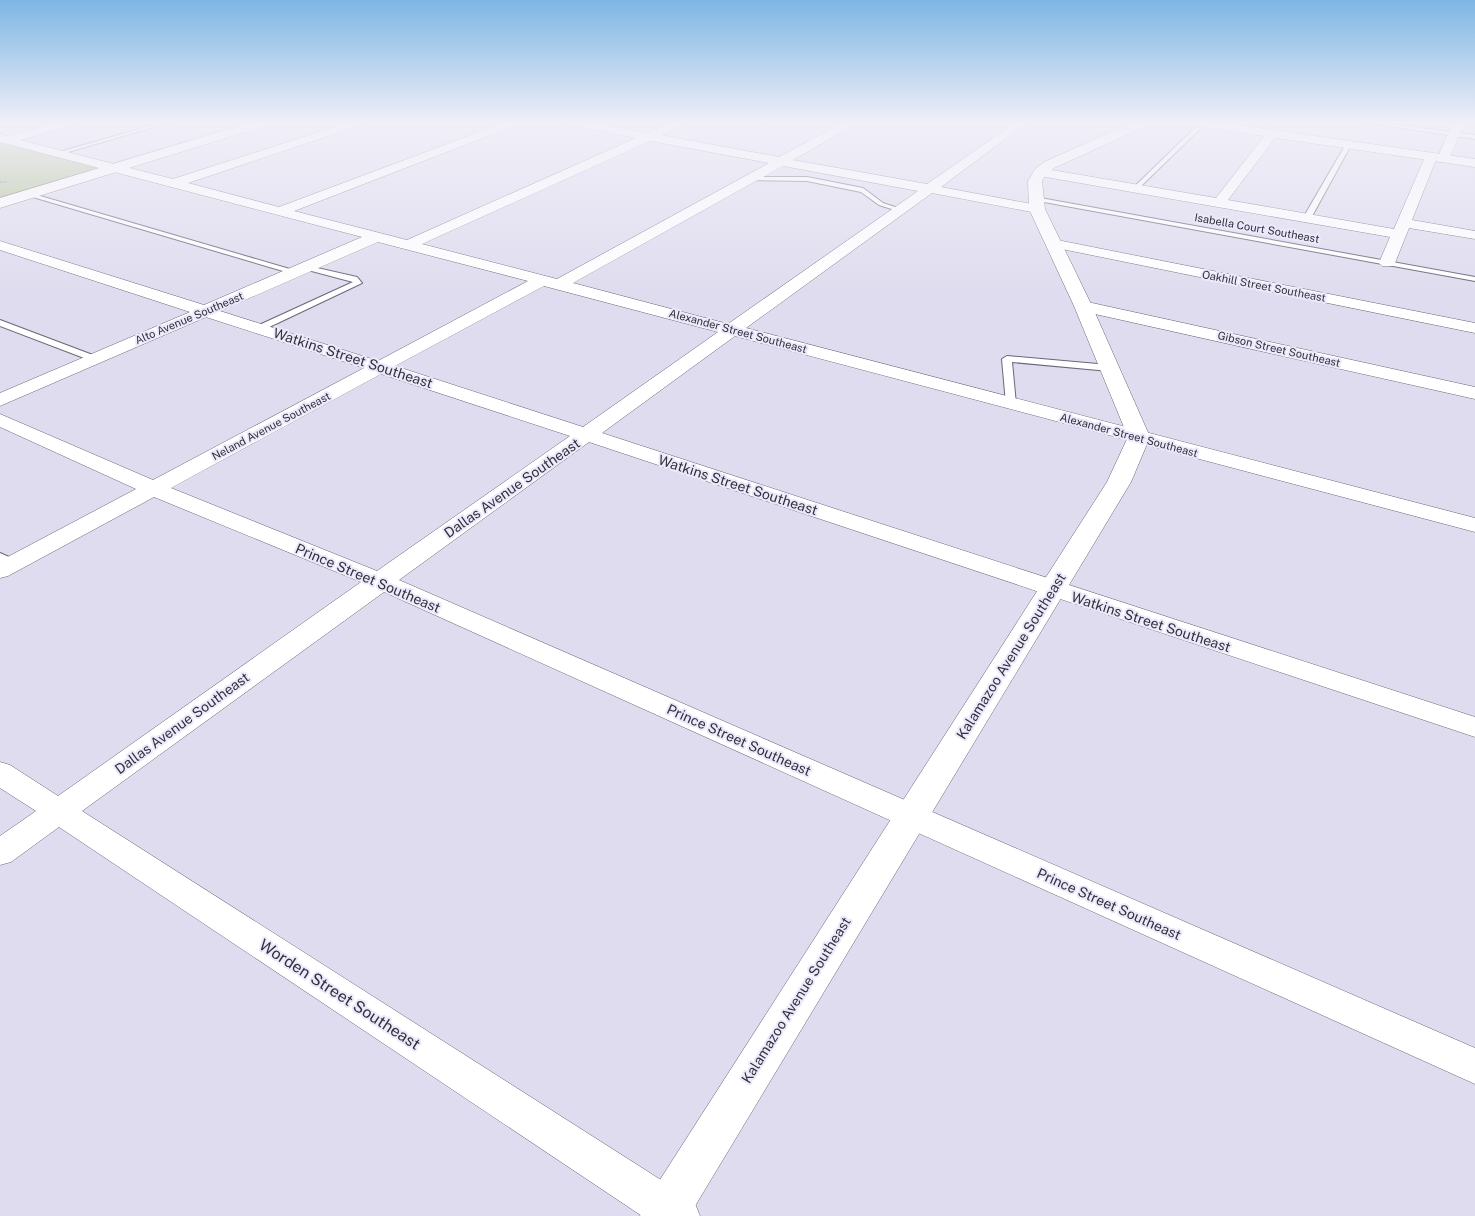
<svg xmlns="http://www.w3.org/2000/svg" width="1475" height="1216" font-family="'Public Sans',sans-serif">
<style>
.green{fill:#afc393}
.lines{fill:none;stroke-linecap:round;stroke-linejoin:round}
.lane-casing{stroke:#6a6678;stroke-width:2}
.street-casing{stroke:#6a6678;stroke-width:1}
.secondary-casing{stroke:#6a6678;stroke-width:1}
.path{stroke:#94929f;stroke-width:2;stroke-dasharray:2 1;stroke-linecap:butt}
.lane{fill:#fff;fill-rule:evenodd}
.street{fill:#fff;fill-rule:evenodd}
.secondary{fill:#fff;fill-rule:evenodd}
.labels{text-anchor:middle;stroke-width:4;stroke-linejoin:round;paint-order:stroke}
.far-street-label{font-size:11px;fill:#323138;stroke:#ece9fd}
.street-label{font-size:14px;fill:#323138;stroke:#ece9fd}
.near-street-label{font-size:16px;fill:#323138;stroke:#ece9fd}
</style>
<rect width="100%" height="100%" fill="#dfdcef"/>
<path class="green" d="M 0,142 L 94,166 L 96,168 L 0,199 Z"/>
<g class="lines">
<g class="lane-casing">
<path id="lane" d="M 164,122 L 172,122 L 61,154 L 56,153 Z
M 1201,122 L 1206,123 L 1138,189 L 1134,189 L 1134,187 Z
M 1361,122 L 1374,122 L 1475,135 L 1475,139 Z
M 1346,144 L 1351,145 L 1311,218 L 1304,220 L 1303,218 Z
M 749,177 L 807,177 L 863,188 L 883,203 L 904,210 L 901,212 L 879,205 L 861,192 L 807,181 L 747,180 L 746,179 Z
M 26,193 L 30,193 L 300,272 L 293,274 L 26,195 Z
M 1035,197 L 1475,277 L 1475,281 L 1033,200 L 1032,199 Z
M 304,265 L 357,277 L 362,283 L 263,330 L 257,330 L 257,326 L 353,282 L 304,269 Z
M 0,320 L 98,357 L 100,359 L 98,361 L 92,361 L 0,326 Z
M 1007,356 L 1109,365 L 1114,368 L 1109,371 L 1012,362 L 1016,404 L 1011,407 L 1006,404 L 1002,359 Z
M 0,553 L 18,561 L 20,564 L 14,568 L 0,562 Z"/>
</g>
<g class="street-casing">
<path id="street" d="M 62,122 L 80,122 L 78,124 L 20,140 L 173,179 L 350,122 L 365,122 L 364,124 L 188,183 L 279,207 L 506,122 L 520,122 L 519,124 L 294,211 L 407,240 L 636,138 L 569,125 L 565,124 L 564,122 L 586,122 L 647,133 L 672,122 L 686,122 L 685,124 L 661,135 L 779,157 L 844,122 L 857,122 L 856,124 L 793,160 L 927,184 L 1016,122 L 1028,122 L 941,187 L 1037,205 L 1042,206 L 1044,209 L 1042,212 L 1037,213 L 932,193 L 746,328 L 1475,518 L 1475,532 L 735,336 L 602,433 L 1475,717 L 1475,737 L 589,442 L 399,580 L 1475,1048 L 1475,1084 L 384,592 L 82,811 L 694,1201 L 700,1216 L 642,1216 L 59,827 L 11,862 L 0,865 L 0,836 L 36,811 L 0,788 L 0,762 L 10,765 L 58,796 L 361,582 L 154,497 L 8,576 L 0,578 L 0,561 L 136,489 L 0,427 L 0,414 L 153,480 L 364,368 L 206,317 L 0,406 L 0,393 L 190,312 L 0,250 L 0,241 L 204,305 L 362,237 L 0,142 L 0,134 L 6,136 ZM 650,141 L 769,163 L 557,279 L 422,244 ZM 783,166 L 918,191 L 728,324 L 573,283 ZM 378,242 L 528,281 L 378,361 L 220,311 ZM 544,286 L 718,332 L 583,427 L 395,366 ZM 381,374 L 570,436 L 377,571 L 171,488 Z
M 1453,122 L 1465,122 L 1449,159 L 1447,162 L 1439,162 L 1437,159 Z
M 1272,130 L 1278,134 L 1228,200 L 1394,229 L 1425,157 L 1431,153 L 1437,157 L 1412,220 L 1475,231 L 1475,239 L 1409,228 L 1395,263 L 1392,266 L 1382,266 L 1379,263 L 1390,237 L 1040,176 L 1034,172 L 1040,168 L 1216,198 L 1268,131 Z
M 1052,239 L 1475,323 L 1475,333 L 1047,246 L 1045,243 L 1047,240 Z
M 1083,301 L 1475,387 L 1475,399 L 1077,310 L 1075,306 L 1077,302 Z"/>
</g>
<g class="secondary-casing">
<path id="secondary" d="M 252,122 L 270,122 L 268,125 L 0,208 L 0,198 Z
M 1134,122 L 1150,122 L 1148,125 L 1054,168 L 1046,174 L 1042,181 L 1045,209 L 1092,306 L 1150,437 L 1131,482 L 689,1216 L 640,1216 L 647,1200 L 1107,482 L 1128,437 L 1074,306 L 1029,209 L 1028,181 L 1035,169 L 1044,162 Z
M 1189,122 L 1218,122 L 1475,159 L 1475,167 L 1195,126 Z"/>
</g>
<path class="path" d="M 0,182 L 7,182"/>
<use href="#lane" class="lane"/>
<use href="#street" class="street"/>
<use href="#secondary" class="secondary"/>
</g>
<linearGradient id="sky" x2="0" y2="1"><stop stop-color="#7db6e4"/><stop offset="0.42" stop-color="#f1eff8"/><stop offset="1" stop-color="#f1eff8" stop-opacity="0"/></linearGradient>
<rect width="1475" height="292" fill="url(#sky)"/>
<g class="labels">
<g class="far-street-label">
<text transform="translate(1257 228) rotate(10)" y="4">Isabella Court Southeast</text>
<text transform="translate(1264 286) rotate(11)" y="4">Oakhill Street Southeast</text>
<text transform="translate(189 318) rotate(-23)" y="4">Alto Avenue Southeast</text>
<text transform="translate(738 331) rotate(15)" y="4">Alexander Street Southeast</text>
<text transform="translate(1279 349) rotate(13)" y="4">Gibson Street Southeast</text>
<text transform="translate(271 426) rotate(-28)" y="4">Neland Avenue Southeast</text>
<text transform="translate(1129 435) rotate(15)" y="4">Alexander Street Southeast</text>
</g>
<g class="street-label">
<text transform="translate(353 358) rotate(18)" y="5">Watkins Street Southeast</text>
<text transform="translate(738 485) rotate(18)" y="5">Watkins Street Southeast</text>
<text transform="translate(512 488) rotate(-35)" y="5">Dallas Avenue Southeast</text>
<text transform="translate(368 578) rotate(23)" y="5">Prince Street Southeast</text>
<text transform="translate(1151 622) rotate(18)" y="5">Watkins Street Southeast</text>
<text transform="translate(1011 656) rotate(-58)" y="5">Kalamazoo Avenue Southeast</text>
<text transform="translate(182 723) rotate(-36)" y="5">Dallas Avenue Southeast</text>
<text transform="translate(739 740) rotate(24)" y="5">Prince Street Southeast</text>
<text transform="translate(1109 904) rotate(24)" y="5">Prince Street Southeast</text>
<text transform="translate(796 1000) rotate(-58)" y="5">Kalamazoo Avenue Southeast</text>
</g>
<g class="near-street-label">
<text transform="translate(340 994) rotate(33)" y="6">Worden Street Southeast</text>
</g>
</g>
</svg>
